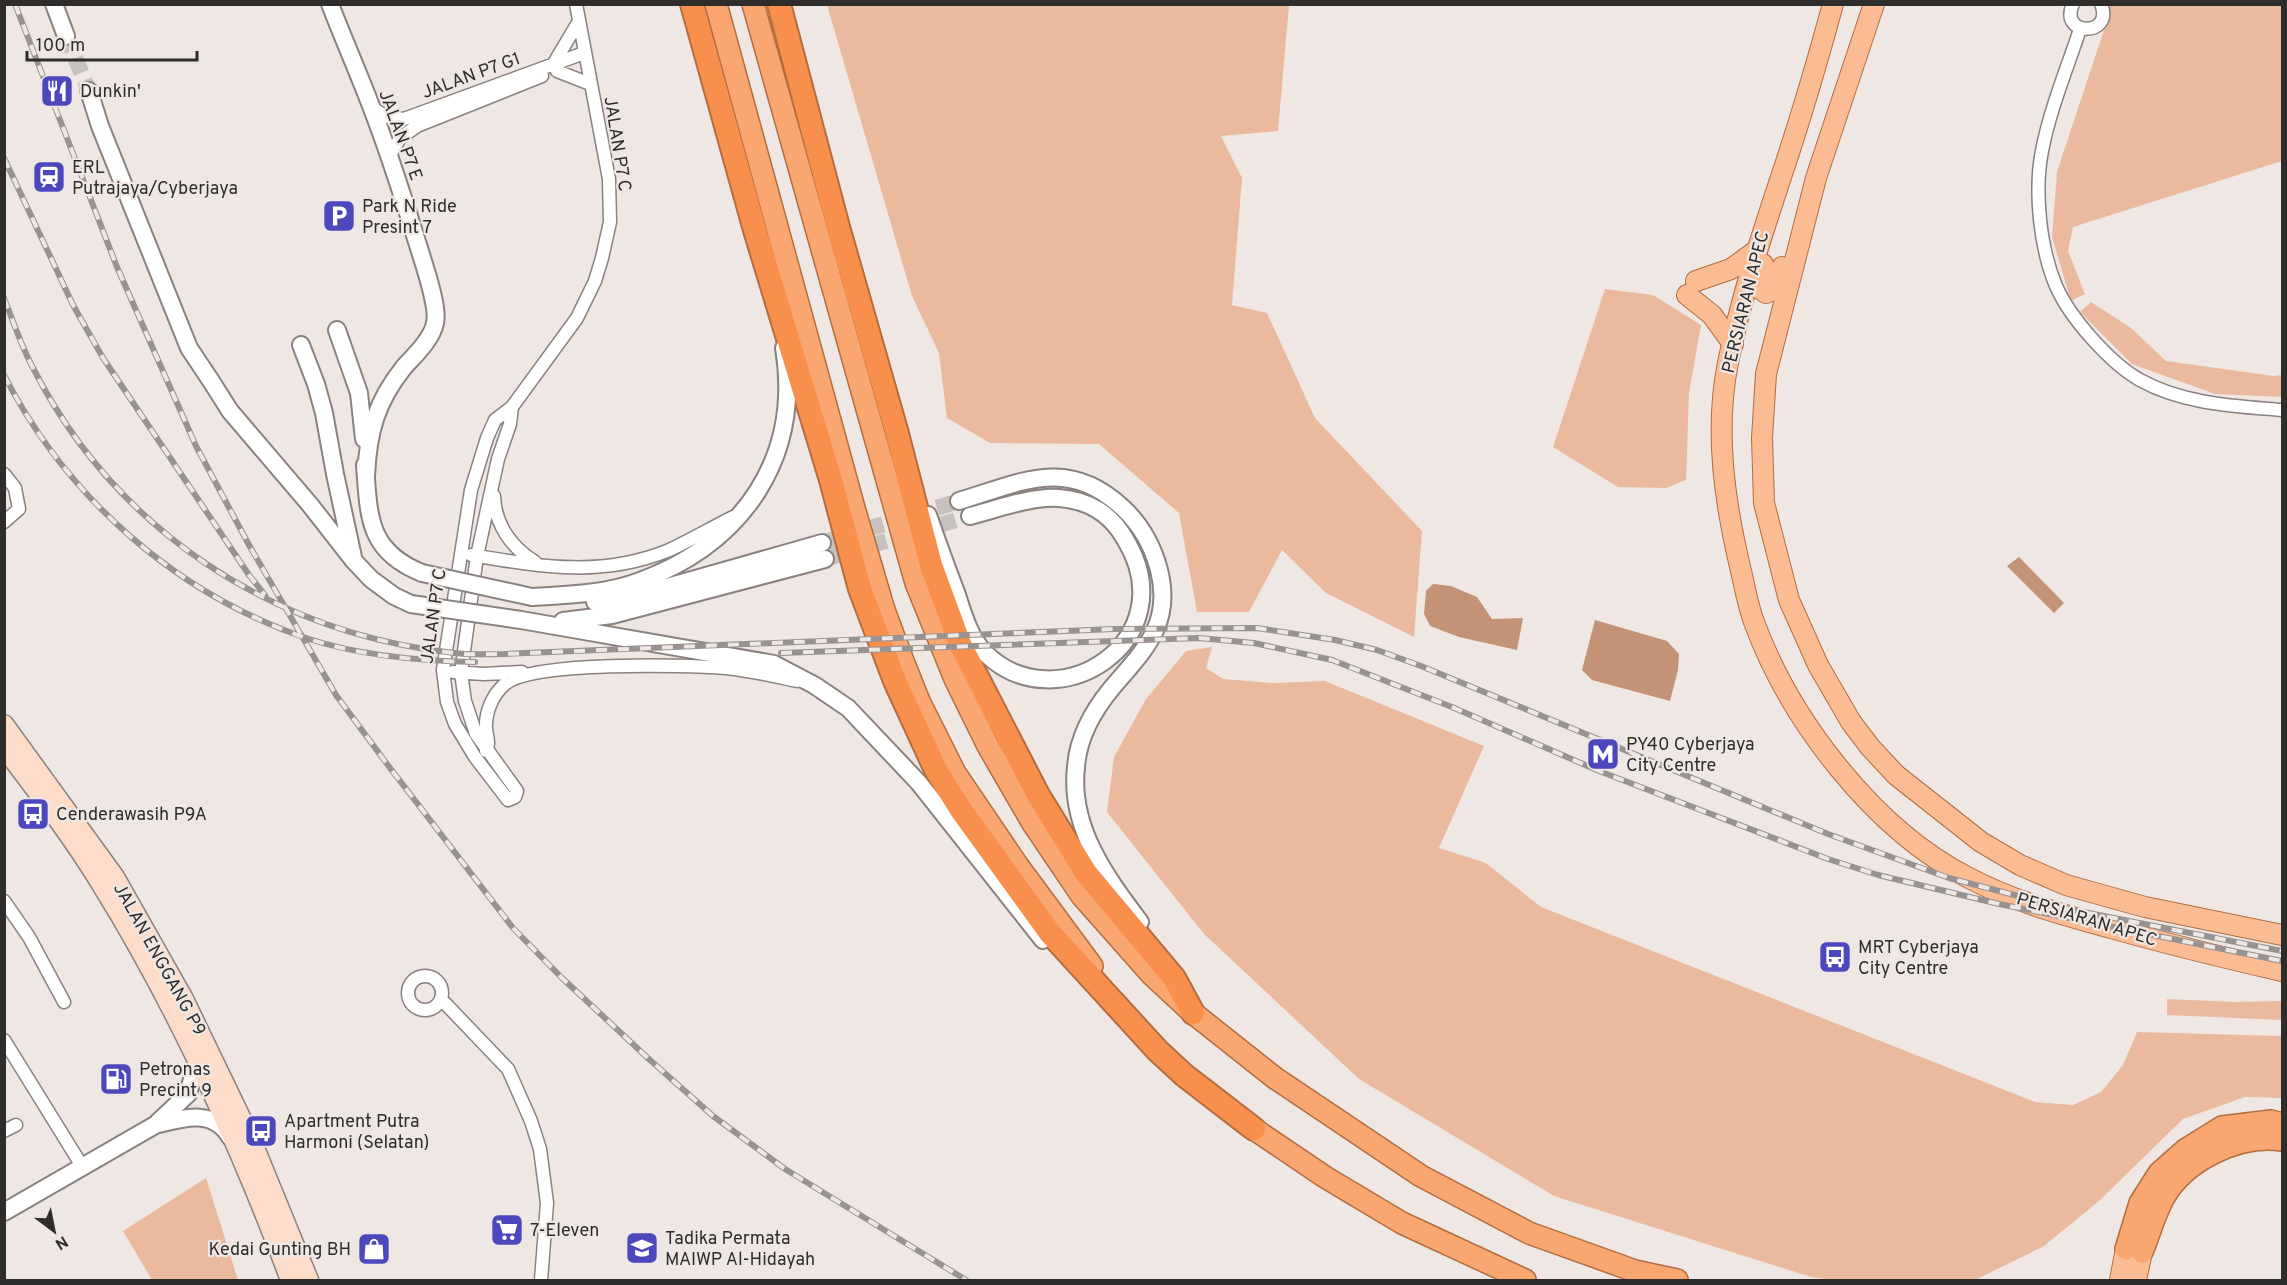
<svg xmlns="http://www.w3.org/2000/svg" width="2287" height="1285" font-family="Overpass,sans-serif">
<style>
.green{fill:#ebba9e}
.water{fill:#c49276}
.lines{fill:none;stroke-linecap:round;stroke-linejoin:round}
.tertiary-tunnel{stroke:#c8c2be;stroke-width:16;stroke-dasharray:16 8;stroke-linecap:butt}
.minor-casing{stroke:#89827f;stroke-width:15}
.tertiary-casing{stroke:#89827f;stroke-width:20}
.secondary-casing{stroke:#89827f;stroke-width:21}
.primary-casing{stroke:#b26d40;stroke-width:22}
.trunk-casing{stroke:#b26d40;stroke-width:24}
.motorway-casing{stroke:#b26d40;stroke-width:26}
.minor{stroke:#fff;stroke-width:12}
.tertiary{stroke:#fff;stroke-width:16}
.secondary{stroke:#fdddc9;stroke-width:18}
.primary{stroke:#fbbc94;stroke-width:20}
.trunk{stroke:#faa670;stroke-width:21}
.motorway{stroke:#f98f4c;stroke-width:22}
.rail-casing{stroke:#989390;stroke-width:6}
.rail{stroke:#eee7e3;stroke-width:4;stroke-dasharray:11;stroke-linecap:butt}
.tertiary-bridge-casing{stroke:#89827f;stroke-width:20;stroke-linecap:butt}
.tertiary-bridge{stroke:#fff;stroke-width:16}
.labels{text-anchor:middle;stroke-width:4.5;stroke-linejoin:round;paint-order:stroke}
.street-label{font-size:18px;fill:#2f2d2b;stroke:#eee7e3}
.poi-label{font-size:18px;fill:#2f2d2b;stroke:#eee7e3;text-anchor:start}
</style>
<rect width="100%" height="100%" fill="#eee7e3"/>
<path class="green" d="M 827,5 L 1289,5 L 1278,131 L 1221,136 L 1242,178 L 1232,305 L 1267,313 L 1315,418 L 1422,531 L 1414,637 L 1326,593 L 1282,550 L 1249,612 L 1197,612 L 1179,513 L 1099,444 L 990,443 L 947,418 L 939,353 L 912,296 Z
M 2108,5 L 2282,5 L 2282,161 L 2073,227 L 2068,251 L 2085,294 L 2071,301 L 2052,237 L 2057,172 L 2110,12 Z
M 1605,289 L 1653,295 L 1701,325 L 1689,393 L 1686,480 L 1666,488 L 1618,487 L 1553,447 Z
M 2091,302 L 2131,328 L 2166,361 L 2274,376 L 2282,375 L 2282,397 L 2215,394 L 2132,364 L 2080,312 Z
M 1212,647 L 1206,668 L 1223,679 L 1273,683 L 1325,681 L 1484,746 L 1439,848 L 1486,863 L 1541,907 L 2035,1102 L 2073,1105 L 2101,1092 L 2123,1065 L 2137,1032 L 2282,1036 L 2282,1098 L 2245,1097 L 2183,1119 L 2099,1201 L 2044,1246 L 1975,1280 L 1833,1280 L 1811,1277 L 1554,1196 L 1359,1079 L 1204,934 L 1107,812 L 1114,757 L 1146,699 L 1186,651 Z
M 2167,999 L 2236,1002 L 2282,1001 L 2282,1020 L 2167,1015 Z
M 206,1178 L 238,1280 L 152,1280 L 123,1231 Z"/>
<path class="water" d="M 2019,557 L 2064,603 L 2054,613 L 2007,566 Z
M 1433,584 L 1451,586 L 1477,597 L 1492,619 L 1523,618 L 1517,650 L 1459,637 L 1430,626 L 1424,614 L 1426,591 Z
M 1595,620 L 1667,641 L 1679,654 L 1678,670 L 1670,701 L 1592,680 L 1582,670 Z"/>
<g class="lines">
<path class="tertiary-tunnel" d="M 66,36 L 89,91
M 822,543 L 959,501
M 825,559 L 970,516"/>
<g class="minor-casing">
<path id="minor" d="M 2073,4 C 2058,37 2115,37 2101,4
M 2080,29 C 2067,69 2050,109 2042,151 C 2034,191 2040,248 2056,286 C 2070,318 2110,363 2140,380 C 2183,404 2235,406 2282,410
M 554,63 L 579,21
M 557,71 L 590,84
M 371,107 L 387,117 L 404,119 L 584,53
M 389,157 L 400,138 L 417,126 L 542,76
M 512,407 L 510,424 L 498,459 L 477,556 L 461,673 L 465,701 L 476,734 L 517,791 L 515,797 L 508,800 L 475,757 L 455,724 L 447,702 L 443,670 L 471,490 L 487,438 L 495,420 L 512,407 L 577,318 L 595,281 L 602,258 L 610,222 L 609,179 L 576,4
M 4,474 L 15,488 L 19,509 L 4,522
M 494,496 C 495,525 512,548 535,562
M 471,555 C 539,566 599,578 667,551 C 689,541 711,528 733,517
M 453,672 L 484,674 L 522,672
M 486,751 C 490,744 487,737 486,729 C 485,713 492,695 505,684 C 532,661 685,665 725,668 C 749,670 774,676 797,681
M 4,901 L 29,937 L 64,1002
M408 993a17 17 0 1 1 34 0a17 17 0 1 1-34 0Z
M 441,999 L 508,1069 L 531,1121 L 540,1149 L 547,1203 L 541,1280
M 4,1040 L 82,1166
M 4,1131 L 16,1125"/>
</g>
<g class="tertiary-casing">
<path id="tertiary" d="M 54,4 L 66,36
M 330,4 C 343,38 358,72 371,106 C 389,152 404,200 419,248 C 424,265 439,307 435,323 C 432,339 415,355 404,367 C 376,402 368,432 366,476
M 89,91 L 100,126 L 189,348 L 211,381 L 230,411 L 311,506 L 354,561 L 371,579 L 394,596 L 411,604
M 337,330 L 359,393 L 364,439
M 301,345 L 316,384 L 324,413 L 335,474 L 353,557
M 365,465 C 369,516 367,551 422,573
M 959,501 C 1022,482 1068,456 1123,508 C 1141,525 1153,547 1159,570 C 1173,625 1143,651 1111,689 C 1093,711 1078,739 1076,767 C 1069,827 1106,877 1140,922
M 928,515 C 937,541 946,566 956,592 C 963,613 969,637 985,653 C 1057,724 1187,640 1125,539 C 1111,514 1088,500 1059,498 C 1032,496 997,509 970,516
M 532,597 C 567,595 606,594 640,581 C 743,543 802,458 784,348
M 595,602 L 639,595 L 822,543
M 521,620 L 774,664 L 814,685 L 848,708 L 919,783 L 1043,940
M 563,621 L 612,615 L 825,559
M 158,1122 L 188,1094 L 197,1061
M 4,1212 L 155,1125 C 183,1118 213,1108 230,1137"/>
</g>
<g class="secondary-casing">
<path id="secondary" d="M 4,724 L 115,877 L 184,999 L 251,1138 L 309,1280
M 4,748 C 38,793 73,838 102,886 C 177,1007 240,1147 290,1280"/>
</g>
<g class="primary-casing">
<path id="primary" d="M 1833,4 C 1818,59 1802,114 1784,168 C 1763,232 1741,296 1728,363 C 1714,432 1725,504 1741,571 C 1745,588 1748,606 1754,622 C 1790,720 1874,830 1969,878 C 2015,902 2061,914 2111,928 C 2168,944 2225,958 2282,971
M 1874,4 L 1816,178 L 1766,374 L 1762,438 L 1764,503 L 1789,600 L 1818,665 L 1851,722 L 1870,747 L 1896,775 L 1981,842 L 2020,865 L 2066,885 L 2145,907 L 2282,935
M 1763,264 L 1759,288 L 1766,293 L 1775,289 L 1782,267
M 1696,281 L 1731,269 L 1757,250
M 1687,295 L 1712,315 L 1733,344
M 2120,1280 L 2126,1249
M 2136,1280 L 2142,1252"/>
</g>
<g class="trunk-casing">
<path id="trunk" d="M 716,4 L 854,508 L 884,610 L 903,661 L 919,701 L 955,773 L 1018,866 L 1092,966
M 753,4 L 916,583 L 955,679 L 988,746 L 1032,822 L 1082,896 L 1152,975 L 1193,1013 L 1275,1078 L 1421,1176 L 1529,1233 L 1635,1271 L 1677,1280
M 1242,1119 L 1254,1129 L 1325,1177 L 1402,1223 L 1525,1280
M 2126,1249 L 2140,1203 L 2159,1173 L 2185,1150 L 2222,1127 L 2271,1121 L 2282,1124
M 2142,1252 C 2149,1235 2154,1216 2163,1199 C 2184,1160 2239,1134 2282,1140"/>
</g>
<g class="motorway-casing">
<path id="motorway" d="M 692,4 L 755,230 L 831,480 L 860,589 L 895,681 L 936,770 L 961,810 L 1050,933 L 1158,1051 L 1184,1075 L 1254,1129
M 779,4 L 838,227 L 896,430 L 931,565 L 960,644 L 1038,795 L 1086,873 L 1174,978 L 1193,1013"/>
</g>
<use href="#minor" class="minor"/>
<use href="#tertiary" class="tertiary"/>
<use href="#secondary" class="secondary"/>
<use href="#primary" class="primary"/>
<use href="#trunk" class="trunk"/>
<use href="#motorway" class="motorway"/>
<g class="rail-casing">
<path id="rail" d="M 15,4 L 117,267 L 196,446 L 249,545 L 336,695 L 387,764 L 513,928 L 562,978 L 650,1060 L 713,1116 L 785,1169 L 966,1280
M 4,158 L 73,305 L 103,358 L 249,575 L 265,595
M 4,298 C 13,321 21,345 32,366 C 115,530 272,633 454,653 C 470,655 487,654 504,654 L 1114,629 L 1257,628 L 1335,640 L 1377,650 L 1421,666 L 1828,834 L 1949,878 L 2068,909 L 2282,951
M 4,375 C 67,498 177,595 309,639 C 362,656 419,661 475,662
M 781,653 L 1199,638 L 1254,643 L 1332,660 L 1452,707 L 1599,771 L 1828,859 L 1878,875 L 1999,904 L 2282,961"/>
</g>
<use href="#rail" class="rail"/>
<g class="tertiary-bridge-casing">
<path id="tertiary-bridge" d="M 422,573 L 532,597
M 411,604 L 521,620"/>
</g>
<use href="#tertiary-bridge" class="tertiary-bridge"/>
</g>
<defs>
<g id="restaurant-square" transform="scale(1.725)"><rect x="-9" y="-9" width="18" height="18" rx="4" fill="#4d47be" stroke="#eee7e3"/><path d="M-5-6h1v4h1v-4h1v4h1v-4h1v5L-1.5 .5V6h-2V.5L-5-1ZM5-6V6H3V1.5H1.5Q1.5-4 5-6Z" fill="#fff"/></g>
<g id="station-square" transform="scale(1.725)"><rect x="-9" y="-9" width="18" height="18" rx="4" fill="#4d47be" stroke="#eee7e3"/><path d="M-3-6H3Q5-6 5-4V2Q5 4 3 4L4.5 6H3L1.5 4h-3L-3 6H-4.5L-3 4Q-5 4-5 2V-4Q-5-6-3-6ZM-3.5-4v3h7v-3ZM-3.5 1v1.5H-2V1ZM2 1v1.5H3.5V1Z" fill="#fff"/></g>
<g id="parking-square" transform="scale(1.725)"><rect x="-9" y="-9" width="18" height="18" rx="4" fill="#4d47be" stroke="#eee7e3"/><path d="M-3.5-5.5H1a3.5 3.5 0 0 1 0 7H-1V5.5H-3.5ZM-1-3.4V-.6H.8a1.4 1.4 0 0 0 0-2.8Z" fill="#fff"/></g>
<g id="metro-square" transform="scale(1.725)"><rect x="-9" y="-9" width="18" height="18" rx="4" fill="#4d47be" stroke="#eee7e3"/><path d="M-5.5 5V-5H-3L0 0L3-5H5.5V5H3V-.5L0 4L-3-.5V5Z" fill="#fff"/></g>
<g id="bus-square" transform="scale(1.725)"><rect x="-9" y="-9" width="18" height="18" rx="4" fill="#4d47be" stroke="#eee7e3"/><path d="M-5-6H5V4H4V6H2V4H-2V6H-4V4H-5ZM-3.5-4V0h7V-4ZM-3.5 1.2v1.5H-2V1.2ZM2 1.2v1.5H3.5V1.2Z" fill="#fff"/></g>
<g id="fuel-square" transform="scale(1.725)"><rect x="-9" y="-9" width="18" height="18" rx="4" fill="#4d47be" stroke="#eee7e3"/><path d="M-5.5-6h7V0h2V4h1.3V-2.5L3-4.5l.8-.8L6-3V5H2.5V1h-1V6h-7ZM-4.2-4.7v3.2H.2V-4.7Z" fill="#fff"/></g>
<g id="supermarket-square" transform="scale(1.725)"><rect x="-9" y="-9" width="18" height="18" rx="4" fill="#4d47be" stroke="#eee7e3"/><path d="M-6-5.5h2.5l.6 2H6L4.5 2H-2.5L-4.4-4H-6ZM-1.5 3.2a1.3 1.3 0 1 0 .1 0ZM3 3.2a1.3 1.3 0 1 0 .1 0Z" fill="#fff"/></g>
<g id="school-square" transform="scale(1.725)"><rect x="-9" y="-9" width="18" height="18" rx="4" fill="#4d47be" stroke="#eee7e3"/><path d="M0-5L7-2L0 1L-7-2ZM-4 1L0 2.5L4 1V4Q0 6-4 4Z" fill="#fff"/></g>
<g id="shop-square" transform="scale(1.725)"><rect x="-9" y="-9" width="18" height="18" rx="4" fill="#4d47be" stroke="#eee7e3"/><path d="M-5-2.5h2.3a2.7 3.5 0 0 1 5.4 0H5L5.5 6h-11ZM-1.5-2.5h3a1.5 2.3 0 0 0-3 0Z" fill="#fff"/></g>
</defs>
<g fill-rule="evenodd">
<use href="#restaurant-square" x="57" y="91"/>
<use href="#station-square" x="49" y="177"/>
<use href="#parking-square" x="339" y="216"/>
<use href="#metro-square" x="1603" y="754"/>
<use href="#bus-square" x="33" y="814"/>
<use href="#bus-square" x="1835" y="957"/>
<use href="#fuel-square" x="116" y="1079"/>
<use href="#bus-square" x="261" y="1131"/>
<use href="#supermarket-square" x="507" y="1230"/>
<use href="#school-square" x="642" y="1248"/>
<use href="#shop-square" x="374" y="1249"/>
</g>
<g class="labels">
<g class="street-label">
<text transform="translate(471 75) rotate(-20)" y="6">JALAN P7 G1</text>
<text transform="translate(401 135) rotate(70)" y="6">JALAN P7 E</text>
<text transform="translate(618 144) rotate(81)" y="6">JALAN P7 C</text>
<text transform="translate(1745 302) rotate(-76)" y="6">PERSIARAN APEC</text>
<text transform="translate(433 616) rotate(-82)" y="6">JALAN P7 C</text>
<text transform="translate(2087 919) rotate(17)" y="6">PERSIARAN APEC</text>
<text transform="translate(160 959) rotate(61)" y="6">JALAN ENGGANG P9</text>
</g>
<g class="poi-label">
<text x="80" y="97">Dunkin'</text>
<text x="72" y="173">ERL<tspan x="72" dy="21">Putrajaya/Cyberjaya</tspan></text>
<text x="362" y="212">Park N Ride<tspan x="362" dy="21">Presint 7</tspan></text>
<text x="1626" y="750">PY40 Cyberjaya<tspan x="1626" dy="21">City Centre</tspan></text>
<text x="56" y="820">Cenderawasih P9A</text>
<text x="1858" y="953">MRT Cyberjaya<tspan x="1858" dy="21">City Centre</tspan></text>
<text x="139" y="1075">Petronas<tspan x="139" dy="21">Precint 9</tspan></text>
<text x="284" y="1127">Apartment Putra<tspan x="284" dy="21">Harmoni (Selatan)</tspan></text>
<text x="530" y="1236">7-Eleven</text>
<text x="665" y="1244">Tadika Permata<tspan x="665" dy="21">MAIWP Al-Hidayah</tspan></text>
<text x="351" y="1255" text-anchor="end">Kedai Gunting BH</text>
</g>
</g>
<rect width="2287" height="1285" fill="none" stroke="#2f2d2b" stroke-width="12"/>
<g transform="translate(54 1231) rotate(148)" stroke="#eee7e3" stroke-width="4.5" paint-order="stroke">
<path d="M0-4.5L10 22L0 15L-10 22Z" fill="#2f2d2b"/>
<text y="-9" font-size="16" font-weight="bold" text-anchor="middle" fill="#2f2d2b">N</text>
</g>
<path d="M27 51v9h170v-9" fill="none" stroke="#2f2d2b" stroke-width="3"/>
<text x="36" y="51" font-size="18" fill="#2f2d2b" stroke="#eee7e3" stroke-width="4.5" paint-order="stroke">100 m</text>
</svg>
